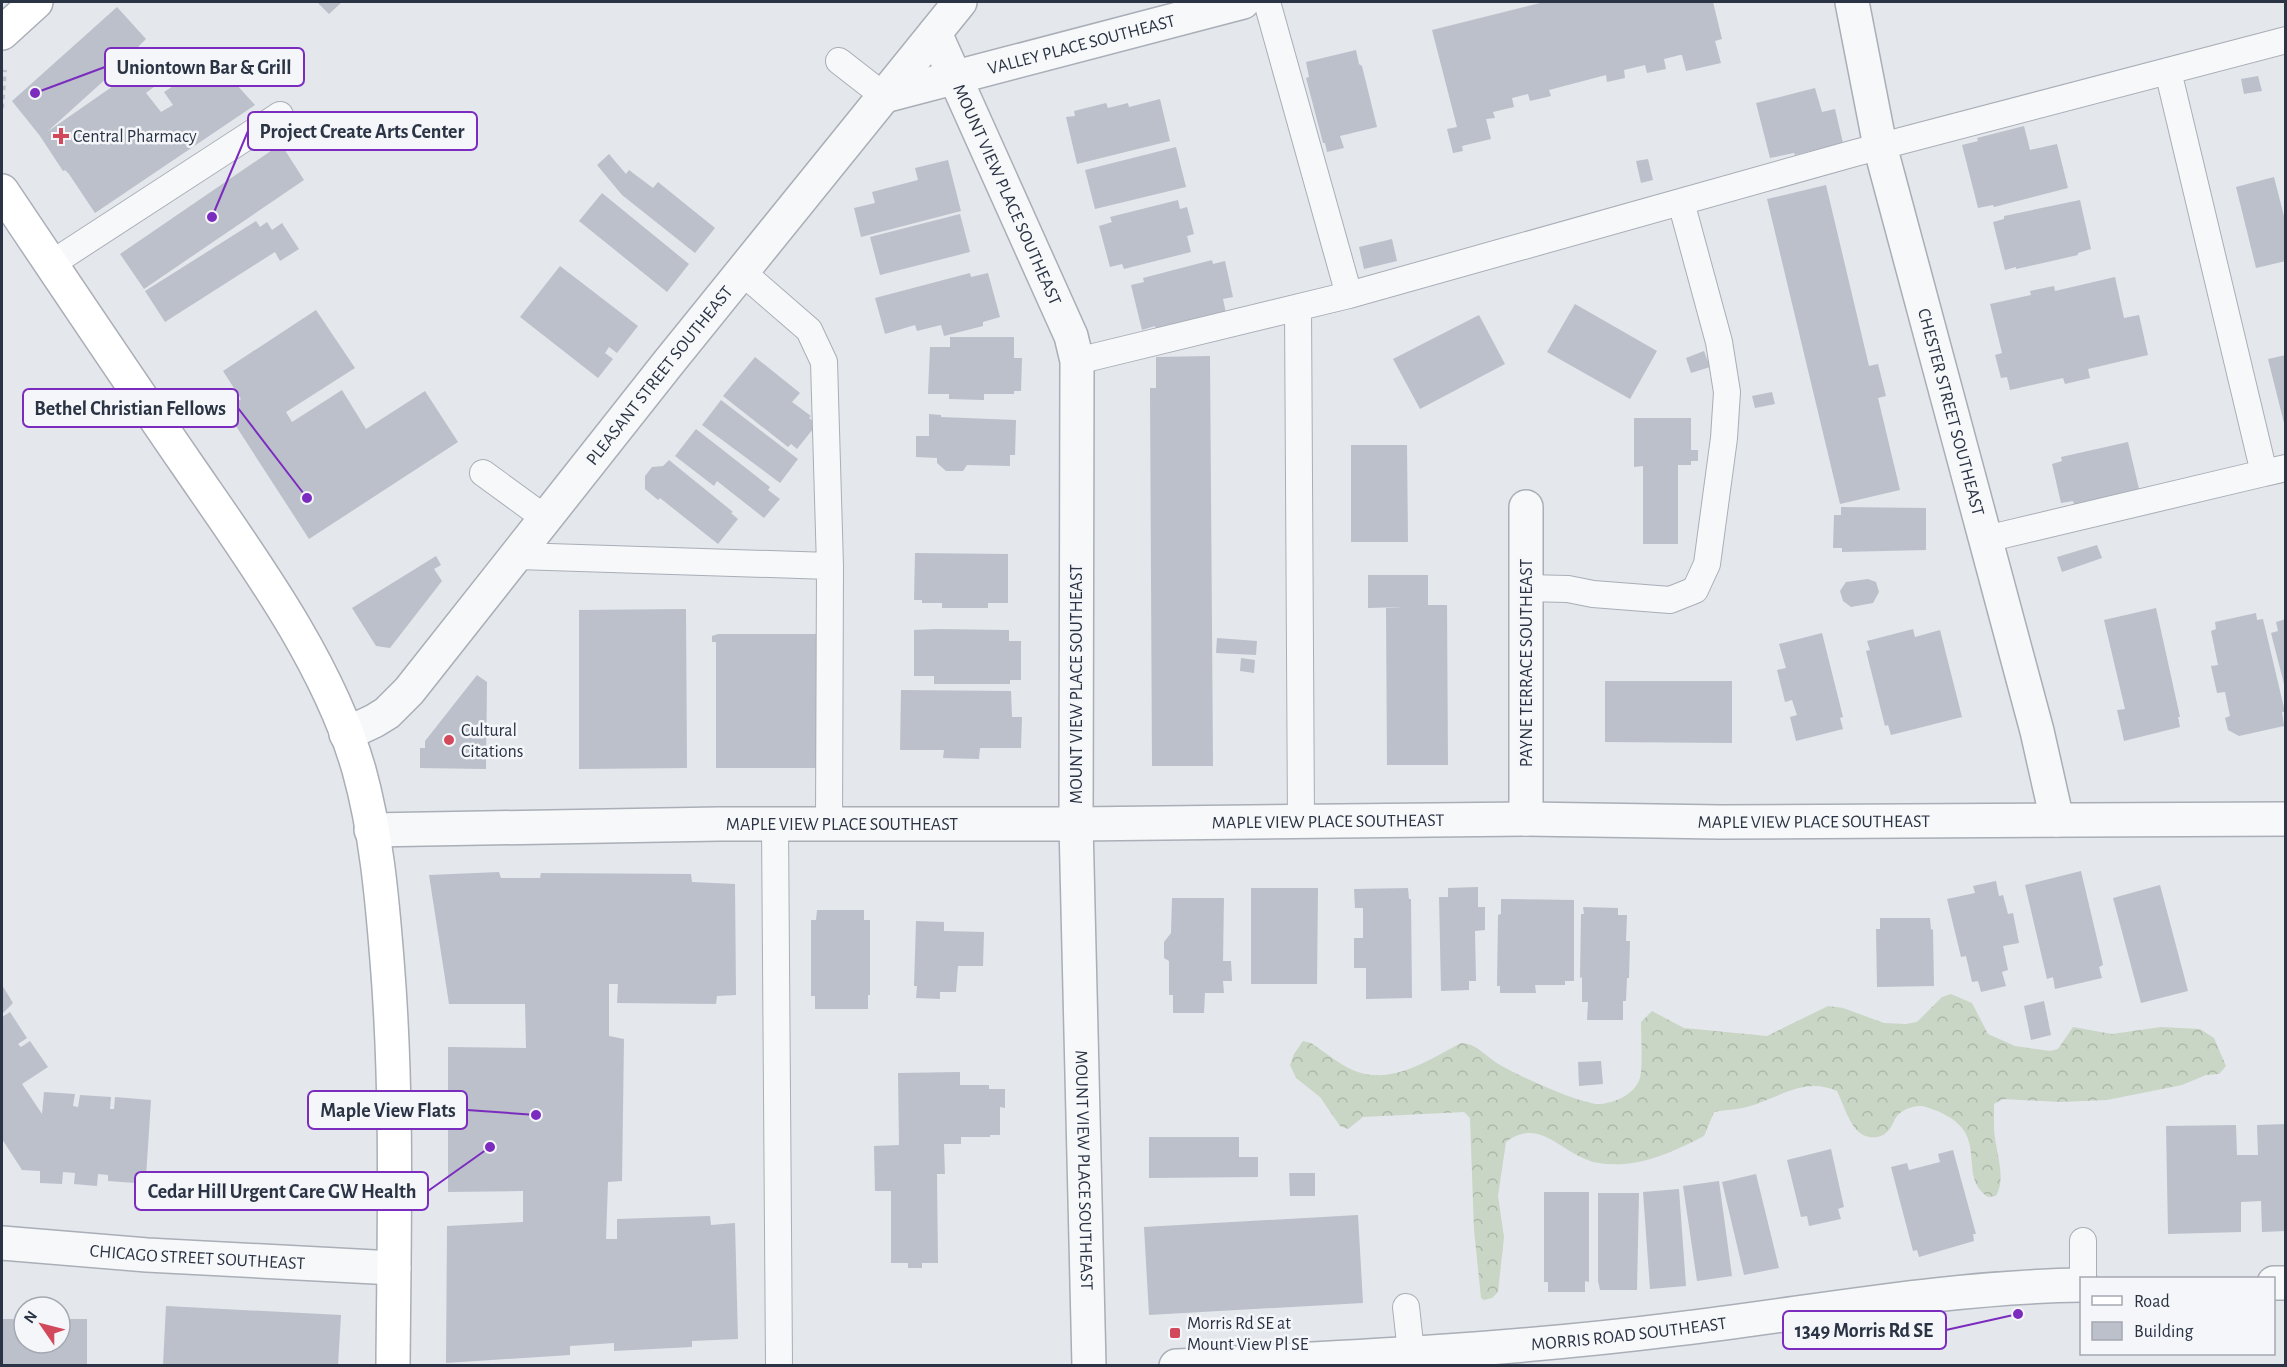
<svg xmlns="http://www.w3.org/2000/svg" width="2287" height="1367" font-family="'Alegreya Sans',sans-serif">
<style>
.forest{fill:url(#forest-crowns)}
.building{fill:#bbc0ca;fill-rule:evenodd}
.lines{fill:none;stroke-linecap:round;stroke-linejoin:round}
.lane-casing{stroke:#a9aeb7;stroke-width:28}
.street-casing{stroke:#a9aeb7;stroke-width:36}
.secondary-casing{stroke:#a9aeb7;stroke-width:36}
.path{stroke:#c2c5cb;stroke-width:4;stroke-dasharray:4.5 4.5;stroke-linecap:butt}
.lane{stroke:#f7f8fa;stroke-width:26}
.street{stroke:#f7f8fa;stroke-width:33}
.secondary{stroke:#fff;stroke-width:33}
.poi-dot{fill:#d1495b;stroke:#f4f6f9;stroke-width:2}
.labels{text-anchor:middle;stroke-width:5;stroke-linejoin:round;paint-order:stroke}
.street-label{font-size:18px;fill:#2b3445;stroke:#f4f6f9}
.poi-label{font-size:18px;fill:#2b3445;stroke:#f4f6f9;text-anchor:start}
.leader{fill:none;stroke:#7b2cbf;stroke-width:2}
.callout-dot{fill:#7b2cbf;stroke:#f4f6f9;stroke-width:2}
.callout{fill:#f4f6f9;stroke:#7b2cbf;stroke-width:2}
.callout-label{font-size:20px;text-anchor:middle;font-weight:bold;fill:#2b3445}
</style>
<defs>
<pattern id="forest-crowns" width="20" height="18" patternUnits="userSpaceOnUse" patternTransform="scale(1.5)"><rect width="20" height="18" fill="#c9d6c5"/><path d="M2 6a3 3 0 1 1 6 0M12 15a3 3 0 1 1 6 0" fill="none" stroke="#adb8ab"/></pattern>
</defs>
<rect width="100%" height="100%" fill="#e4e7ec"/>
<path class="forest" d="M 1951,994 L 1972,1003 L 1988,1034 L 2015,1046 L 2050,1051 L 2058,1049 L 2073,1027 L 2112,1034 L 2161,1027 L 2200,1029 L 2214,1038 L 2226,1066 L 2219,1074 L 2206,1075 L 2182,1085 L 2107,1100 L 2060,1102 L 2003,1099 L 1994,1104 C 1994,1112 1994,1120 1994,1129 C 1995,1150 2007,1177 1996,1196 L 1988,1197 C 1953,1173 1998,1129 1926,1107 C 1917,1104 1903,1109 1897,1116 C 1893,1121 1892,1128 1887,1132 C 1878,1141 1862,1138 1855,1128 C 1847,1118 1843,1103 1837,1091 C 1802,1075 1776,1101 1742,1108 C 1733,1110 1723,1110 1714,1112 L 1704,1136 C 1671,1153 1637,1169 1598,1163 C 1563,1157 1541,1115 1506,1142 L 1498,1196 L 1504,1237 L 1498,1292 L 1492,1298 L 1484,1300 L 1481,1298 L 1474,1230 L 1470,1118 L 1464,1112 L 1363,1117 L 1348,1129 L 1340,1126 L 1320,1097 L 1296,1078 L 1290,1065 L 1294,1054 L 1303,1041 L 1311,1043 C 1325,1052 1342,1067 1358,1072 C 1395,1084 1430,1059 1461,1043 C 1477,1043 1487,1058 1500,1065 C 1517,1075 1582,1105 1600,1104 C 1615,1103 1635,1094 1640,1078 C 1643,1065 1641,1036 1641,1022 L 1652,1011 L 1684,1028 L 1767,1036 L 1828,1006 L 1843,1008 L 1884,1023 L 1906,1024 L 1917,1022 L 1942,997 Z"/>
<path class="building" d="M 317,2 L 342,2 L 329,14 Z
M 1544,2 L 1713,2 L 1722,39 L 1715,41 L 1721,63 L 1686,71 L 1682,55 L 1680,55 L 1664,59 L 1666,69 L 1647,73 L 1645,65 L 1624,70 L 1625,78 L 1607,82 L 1606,75 L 1549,90 L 1551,96 L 1530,101 L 1528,94 L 1512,98 L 1514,107 L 1493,112 L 1495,118 L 1486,119 L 1491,139 L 1462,146 L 1463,151 L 1453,153 L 1447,129 L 1457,127 L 1432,30 Z
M 117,7 L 146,39 L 126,59 L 132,74 L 143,61 L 159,83 L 146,93 L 161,112 L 173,105 L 164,92 L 178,83 L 173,75 L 207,52 L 255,105 L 95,213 L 69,174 L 65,170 L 63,171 L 40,136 L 12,101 ZM 109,76 L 116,84 L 47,132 Z
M 1356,50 L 1359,64 L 1362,66 L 1377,127 L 1340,136 L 1344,148 L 1327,152 L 1325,143 L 1323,143 L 1306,78 L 1309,77 L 1306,62 Z
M 2258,76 L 2262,91 L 2244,94 L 2241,79 Z
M 1815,88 L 1822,112 L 1835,109 L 1843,143 L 1795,155 L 1794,153 L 1770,158 L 1756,103 Z
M 1160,99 L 1170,141 L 1077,164 L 1066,117 L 1075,116 L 1074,111 L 1106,103 L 1108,108 L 1128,103 L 1129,107 Z
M 2024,126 L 2030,150 L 2057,144 L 2068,188 L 1994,207 L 1993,205 L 1978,208 L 1962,145 L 1978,141 L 1977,138 Z
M 281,144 L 304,180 L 144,289 L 120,254 Z
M 1176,147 L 1186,187 L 1095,209 L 1085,170 Z
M 609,154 L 626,174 L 629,170 L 653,188 L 658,182 L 715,228 L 695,253 L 622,195 L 597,165 Z
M 1648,159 L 1653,180 L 1641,183 L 1636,161 Z
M 948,160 L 961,211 L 861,237 L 854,208 L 875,203 L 872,192 L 918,180 L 915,168 Z
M 2274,177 L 2286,224 L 2286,261 L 2256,268 L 2236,187 Z
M 1826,185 L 1869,366 L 1878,364 L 1886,396 L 1878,398 L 1900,490 L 1840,504 L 1767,199 Z
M 602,193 L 689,264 L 667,292 L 579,221 Z
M 1178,200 L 1180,209 L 1187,207 L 1194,234 L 1187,236 L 1191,252 L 1124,269 L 1122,264 L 1110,267 L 1099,226 L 1112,222 L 1110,217 Z
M 2080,200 L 2091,249 L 2078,253 L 2078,255 L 2016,269 L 2016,267 L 2005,270 L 1993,222 L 2004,219 L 2004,216 Z
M 960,214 L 970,252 L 880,275 L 870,237 Z
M 256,221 L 260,227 L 267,222 L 272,230 L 282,223 L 299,249 L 280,261 L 275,252 L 165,322 L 145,291 Z
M 1392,239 L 1397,261 L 1364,269 L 1359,247 Z
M 1212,260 L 1213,264 L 1225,261 L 1233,297 L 1223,299 L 1226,313 L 1156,331 L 1155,326 L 1142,330 L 1131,285 L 1144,282 L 1143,278 Z
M 560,266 L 638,326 L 617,353 L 609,347 L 605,353 L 613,359 L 598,378 L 520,317 Z
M 970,273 L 971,277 L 988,273 L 1000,317 L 983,322 L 983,326 L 944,336 L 941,325 L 917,331 L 915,325 L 885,334 L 875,298 Z
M 2115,277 L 2124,318 L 2139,315 L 2148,355 L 2088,369 L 2090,378 L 2065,384 L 2063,378 L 2010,390 L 2007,377 L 2001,378 L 1995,355 L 2002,353 L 1990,304 L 2031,295 L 2030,291 L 2054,286 L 2055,291 Z
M 1575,304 L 1657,351 L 1630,399 L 1547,352 Z
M 316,310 L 355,368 L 286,412 L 292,422 L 342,390 L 366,429 L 425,391 L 458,442 L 309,539 L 225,409 L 241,399 L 223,371 Z
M 1479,315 L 1505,364 L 1420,409 L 1393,359 Z
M 950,337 L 1014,337 L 1014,358 L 1022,358 L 1021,391 L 1014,391 L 1014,394 L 984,394 L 984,400 L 949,399 L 949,394 L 928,394 L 930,347 L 950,347 Z
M 1704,351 L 1710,367 L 1691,373 L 1686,358 Z
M 2286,355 L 2286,427 L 2285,427 L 2268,359 Z
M 1210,356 L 1213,766 L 1152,766 L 1150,388 L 1156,388 L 1156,357 Z
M 755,357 L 800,393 L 792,402 L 811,416 L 809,418 L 817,424 L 797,449 L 791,444 L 788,447 L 723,396 Z
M 1772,392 L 1775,404 L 1755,408 L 1752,396 Z
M 721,400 L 798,459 L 780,483 L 702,425 Z
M 929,414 L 941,415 L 941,417 L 1016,420 L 1015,455 L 1010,455 L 1010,466 L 967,465 L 963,471 L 946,471 L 937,463 L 937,458 L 916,457 L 916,436 L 929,436 Z
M 1634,418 L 1691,418 L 1691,450 L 1698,450 L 1698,461 L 1691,461 L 1691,465 L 1678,465 L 1678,544 L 1643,544 L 1643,466 L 1634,467 Z
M 696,429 L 770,487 L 768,490 L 780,499 L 764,518 L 717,481 L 714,486 L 675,456 Z
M 2128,442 L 2140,493 L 2075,508 L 2073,501 L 2061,503 L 2052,464 L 2062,461 L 2061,457 Z
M 1351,445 L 1407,445 L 1408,542 L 1351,542 Z
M 669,460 L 733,512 L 731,513 L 738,519 L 718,544 L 660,498 L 658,500 L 645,489 L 645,476 L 652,467 L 663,466 Z
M 1841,507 L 1926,508 L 1926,550 L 1842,552 L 1842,548 L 1833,548 L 1834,515 L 1841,515 Z
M 2097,545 L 2102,558 L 2062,572 L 2057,557 Z
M 915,553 L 1008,554 L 1008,603 L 988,603 L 988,608 L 942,608 L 942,603 L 922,603 L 922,600 L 914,600 Z
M 436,556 L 441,565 L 434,569 L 442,581 L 390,648 L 376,646 L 352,608 Z
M 1368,575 L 1428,575 L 1428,605 L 1447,605 L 1448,765 L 1387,765 L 1386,608 L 1403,607 L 1368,608 Z
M 1868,579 L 1876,582 L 1879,592 L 1873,603 L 1851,607 L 1843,601 L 1840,591 L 1846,582 Z
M 2156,608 L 2180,717 L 2178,717 L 2180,727 L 2124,741 L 2117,710 L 2125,709 L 2104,620 Z
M 686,609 L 687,768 L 579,769 L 579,610 Z
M 2256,613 L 2257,620 L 2263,619 L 2285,712 L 2282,712 L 2284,726 L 2239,736 L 2228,730 L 2225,718 L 2230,716 L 2225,692 L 2217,693 L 2211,666 L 2218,665 L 2211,631 L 2216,629 L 2215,622 Z
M 2286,619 L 2286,687 L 2285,688 L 2271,633 L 2278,631 L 2276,622 Z
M 936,629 L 1009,630 L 1009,641 L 1021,641 L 1021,680 L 1010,680 L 1010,684 L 934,684 L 934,676 L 914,676 L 914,630 Z
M 1913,629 L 1915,637 L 1940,630 L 1962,717 L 1891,735 L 1888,725 L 1885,726 L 1866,651 L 1870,650 L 1867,641 Z
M 1822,633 L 1843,717 L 1840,718 L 1843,729 L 1796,741 L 1790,717 L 1797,715 L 1792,700 L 1785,702 L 1777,670 L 1786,668 L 1779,644 Z
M 718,634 L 818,634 L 819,768 L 716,768 L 716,642 L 712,642 L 712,636 Z
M 1217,638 L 1257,641 L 1256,655 L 1216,653 Z
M 1241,658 L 1255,660 L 1254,673 L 1240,671 Z
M 477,675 L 487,682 L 486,769 L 420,768 L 420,748 L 425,748 L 425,741 Z
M 1605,681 L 1732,681 L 1732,743 L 1605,742 Z
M 901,690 L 1011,691 L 1012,717 L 1022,717 L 1021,748 L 980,748 L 979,759 L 943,758 L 944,750 L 900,750 Z
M 2081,871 L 2102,960 L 2103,965 L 2099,967 L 2102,978 L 2055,989 L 2053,977 L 2047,979 L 2025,885 Z
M 499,872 L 501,878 L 540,878 L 541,873 L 691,874 L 692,882 L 735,884 L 736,995 L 717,996 L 716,1004 L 617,1003 L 618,984 L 609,984 L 609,1036 L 624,1039 L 622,1181 L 608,1182 L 606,1239 L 617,1239 L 617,1219 L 710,1216 L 711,1225 L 735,1223 L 738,1339 L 692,1341 L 692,1347 L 614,1351 L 614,1343 L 570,1346 L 570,1355 L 446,1363 L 447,1226 L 523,1222 L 523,1191 L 448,1192 L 448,1047 L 526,1048 L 525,1004 L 449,1004 L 429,875 Z
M 1996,881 L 1999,896 L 2003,895 L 2008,914 L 2013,913 L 2019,943 L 2003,946 L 2008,970 L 2002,972 L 2006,986 L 1981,992 L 1978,981 L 1972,982 L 1966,956 L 1961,957 L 1947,899 L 1975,893 L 1973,886 Z
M 2160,885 L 2188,991 L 2141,1003 L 2113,898 Z
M 1478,887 L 1478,907 L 1485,907 L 1485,930 L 1475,931 L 1476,981 L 1469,981 L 1469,990 L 1441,991 L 1439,897 L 1448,897 L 1448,888 Z
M 1251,888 L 1318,888 L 1317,984 L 1251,984 Z
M 1408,888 L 1409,899 L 1411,899 L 1412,998 L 1366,999 L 1366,968 L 1354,968 L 1354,938 L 1363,938 L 1363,908 L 1355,908 L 1354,889 Z
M 1172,898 L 1224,898 L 1223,961 L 1231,961 L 1232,981 L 1223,981 L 1224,993 L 1205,993 L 1204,1013 L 1173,1013 L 1173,995 L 1169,995 L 1169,961 L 1164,958 L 1164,942 L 1171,933 Z
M 1501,899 L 1574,900 L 1574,981 L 1565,981 L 1565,985 L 1535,985 L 1536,993 L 1500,993 L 1500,986 L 1497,986 L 1498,915 L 1501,914 Z
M 1583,907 L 1618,908 L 1618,915 L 1627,915 L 1626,941 L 1630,941 L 1629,978 L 1627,978 L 1626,1001 L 1623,1001 L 1623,1020 L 1587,1020 L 1588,1002 L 1582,1002 L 1582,977 L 1580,978 L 1581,914 L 1584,914 Z
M 817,910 L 864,910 L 864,920 L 870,920 L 870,995 L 868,995 L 868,1009 L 815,1009 L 815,996 L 811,996 L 811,920 L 816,920 Z
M 1880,918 L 1930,918 L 1931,930 L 1933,929 L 1934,986 L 1877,987 L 1876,929 L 1880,929 Z
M 916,921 L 944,922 L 944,931 L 984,932 L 983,966 L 958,966 L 956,992 L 940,992 L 940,999 L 916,998 L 917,986 L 914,986 Z
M 2,985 L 13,1003 L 2,1014 Z
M 2044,1001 L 2051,1035 L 2031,1040 L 2024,1006 Z
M 10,1012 L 27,1038 L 18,1044 L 21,1047 L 30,1041 L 48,1067 L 22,1084 L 42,1114 L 44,1092 L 75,1094 L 73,1106 L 78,1107 L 80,1095 L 111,1097 L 110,1109 L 114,1109 L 115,1097 L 151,1100 L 146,1177 L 136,1177 L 135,1183 L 108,1181 L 108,1175 L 98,1174 L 97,1186 L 74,1184 L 75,1173 L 63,1172 L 62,1184 L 40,1183 L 40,1171 L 22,1170 L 2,1139 L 2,1017 Z
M 1601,1061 L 1603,1084 L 1579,1086 L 1578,1062 Z
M 960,1072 L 960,1085 L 989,1085 L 989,1089 L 1005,1089 L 1005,1108 L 1000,1107 L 1000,1135 L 990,1135 L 990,1137 L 961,1137 L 961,1144 L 944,1144 L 945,1174 L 937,1174 L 938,1263 L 922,1263 L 922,1268 L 908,1268 L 908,1263 L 891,1263 L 891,1191 L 875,1191 L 874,1146 L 899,1145 L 898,1073 Z
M 2286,1124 L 2286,1231 L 2262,1232 L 2261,1201 L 2241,1202 L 2241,1232 L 2168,1234 L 2166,1126 L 2236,1125 L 2237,1155 L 2258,1155 L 2257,1125 Z
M 1149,1137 L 1239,1137 L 1239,1157 L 1258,1157 L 1258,1177 L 1149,1178 Z
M 1831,1149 L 1844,1207 L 1838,1209 L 1841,1219 L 1809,1226 L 1807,1216 L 1801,1217 L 1787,1160 Z
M 1953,1150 L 1976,1234 L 1973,1234 L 1974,1241 L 1919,1257 L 1917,1250 L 1913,1251 L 1891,1167 L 1907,1163 L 1909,1170 L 1940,1162 L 1938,1154 Z
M 1289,1173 L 1315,1173 L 1315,1196 L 1290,1196 Z
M 1756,1174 L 1779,1268 L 1744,1275 L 1722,1182 Z
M 1719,1181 L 1732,1276 L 1697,1281 L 1683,1186 Z
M 1679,1189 L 1686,1286 L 1650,1289 L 1643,1192 Z
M 1544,1192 L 1589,1192 L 1589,1282 L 1585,1281 L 1585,1292 L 1548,1292 L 1548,1282 L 1544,1282 Z
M 1598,1193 L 1639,1193 L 1637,1290 L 1600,1290 L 1598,1281 Z
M 1358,1215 L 1363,1303 L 1149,1315 L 1144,1227 Z
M 166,1306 L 341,1315 L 338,1365 L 163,1365 Z
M 2,1319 L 24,1319 L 24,1343 L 60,1343 L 60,1319 L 87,1319 L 87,1365 L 2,1365 Z"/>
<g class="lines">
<g class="lane-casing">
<path id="lane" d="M 1267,2 L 1349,295
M 839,61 L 884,96
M 2168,71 L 2264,473 L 2286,468
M 51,264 L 280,115
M 742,272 L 809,330 L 824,362 L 830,566 L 829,824
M 1298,308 L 1301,823
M 1077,361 L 1349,295 L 1855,153 L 2286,40
M 483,473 L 546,519
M 1986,539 L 2264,473
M 518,556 L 830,566
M 1526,588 L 1568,589 L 1593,594 L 1670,600 L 1695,590 L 1707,564 L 1724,438 L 1727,392 L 1719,342 L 1681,202
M 775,824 L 779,1366
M 2083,1241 L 2083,1278
M 1406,1307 L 1411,1352"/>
</g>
<g class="street-casing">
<g id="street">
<path id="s1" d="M 1852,2 L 1880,146 L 2037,731 L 2057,820"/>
<path id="s2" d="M 935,33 L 1071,336 L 1077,361 L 1076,824 L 1089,1366"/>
<path id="s3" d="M 884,96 L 1243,2"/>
<path id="s4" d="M 346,734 L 374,721 L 387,713 L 409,691 L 669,362 L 960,2"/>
<path d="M 1526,819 L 1526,507"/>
<path id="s5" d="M 371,830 L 719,824 L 1076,824 L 1526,819 L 1720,822 L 2286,819"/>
<path id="s6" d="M 2,1243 L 147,1255 L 394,1268"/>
<path d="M 2274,1283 L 2286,1283"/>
<path id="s7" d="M 1176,1366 C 1343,1358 1511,1350 1677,1329 C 1812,1313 1945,1287 2082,1285"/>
</g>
</g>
<g class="secondary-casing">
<path id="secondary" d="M 2,33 L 36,2
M 2,191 C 63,282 124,373 186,463 C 249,555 328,661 359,770 C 376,831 382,897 387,960 C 398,1095 394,1230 393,1366"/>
</g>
<path class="path" d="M 2,108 L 5,70"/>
<use href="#lane" class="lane"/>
<use href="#street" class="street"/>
<use href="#secondary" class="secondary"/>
</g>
<g class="poi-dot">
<path d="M58 127h6v6h6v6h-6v6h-6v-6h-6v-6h6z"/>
<circle cx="449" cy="740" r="6"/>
<rect x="1169" y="1327" width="12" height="12" rx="3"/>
</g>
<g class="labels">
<g class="street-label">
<text dy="6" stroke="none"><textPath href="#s3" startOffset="204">VALLEY PLACE SOUTHEAST</textPath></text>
<text dy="6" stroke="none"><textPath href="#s2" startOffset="177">MOUNT VIEW PLACE SOUTHEAST</textPath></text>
<text dy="6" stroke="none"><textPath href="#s4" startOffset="480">PLEASANT STREET SOUTHEAST</textPath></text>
<text dy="6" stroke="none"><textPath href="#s1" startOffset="422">CHESTER STREET SOUTHEAST</textPath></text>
<text transform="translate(1526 663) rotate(-90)" y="6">PAYNE TERRACE SOUTHEAST</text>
<text transform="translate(1076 684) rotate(-90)" y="6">MOUNT VIEW PLACE SOUTHEAST</text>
<text dy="6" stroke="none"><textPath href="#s5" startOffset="1443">MAPLE VIEW PLACE SOUTHEAST</textPath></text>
<text dy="6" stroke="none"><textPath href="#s5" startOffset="957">MAPLE VIEW PLACE SOUTHEAST</textPath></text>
<text dy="6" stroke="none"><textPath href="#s5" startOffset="471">MAPLE VIEW PLACE SOUTHEAST</textPath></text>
<text dy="6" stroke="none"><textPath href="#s2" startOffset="1167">MOUNT VIEW PLACE SOUTHEAST</textPath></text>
<text dy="6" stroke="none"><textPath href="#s6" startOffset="196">CHICAGO STREET SOUTHEAST</textPath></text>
<text dy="6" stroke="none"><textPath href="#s7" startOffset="454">MORRIS ROAD SOUTHEAST</textPath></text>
</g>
<g class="poi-label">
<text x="73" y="142">Central Pharmacy</text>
<text x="461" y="736">Cultural<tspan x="461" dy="21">Citations</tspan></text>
<text x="1187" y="1329">Morris Rd SE at<tspan x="1187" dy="21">Mount View Pl SE</tspan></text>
</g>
</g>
<path class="leader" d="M35 93L105 67M212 217L248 131M307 498L238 408M536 1115L467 1110M490 1147L428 1191M2018 1314L1946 1330"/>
<g class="callout-dot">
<circle cx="35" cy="93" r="6"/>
<circle cx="212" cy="217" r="6"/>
<circle cx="307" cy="498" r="6"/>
<circle cx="536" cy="1115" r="6"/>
<circle cx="490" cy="1147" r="6"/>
<circle cx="2018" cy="1314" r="6"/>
</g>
<g class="callout">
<rect x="105" y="48" width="199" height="38" rx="6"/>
<rect x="248" y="112" width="229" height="38" rx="6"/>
<rect x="23" y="389" width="215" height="38" rx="6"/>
<rect x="308" y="1091" width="159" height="38" rx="6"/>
<rect x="135" y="1172" width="293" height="38" rx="6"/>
<rect x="1783" y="1311" width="163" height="38" rx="6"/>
</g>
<g class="callout-label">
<text x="204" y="74">Uniontown Bar &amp; Grill</text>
<text x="362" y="138">Project Create Arts Center</text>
<text x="130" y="415">Bethel Christian Fellows</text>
<text x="388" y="1117">Maple View Flats</text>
<text x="282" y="1198">Cedar Hill Urgent Care GW Health</text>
<text x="1864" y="1337">1349 Morris Rd SE</text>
</g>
<rect width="2287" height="1367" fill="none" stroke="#2b3445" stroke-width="6"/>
<rect x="2080" y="1277" width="195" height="78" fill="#f4f6f9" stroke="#a4a8b1" stroke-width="1.5"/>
<rect x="2092" y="1296" width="30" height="9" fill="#ffffff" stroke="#a4a8b1" stroke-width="1.5"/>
<text x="2134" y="1307" font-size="18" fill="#2b3445">Road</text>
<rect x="2092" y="1322" width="30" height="18" fill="#bbc0ca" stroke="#a4a8b1" stroke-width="1.5"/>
<text x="2134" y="1337" font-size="18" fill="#2b3445">Building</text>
<g transform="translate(42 1325) rotate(305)"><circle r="28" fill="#f4f6f9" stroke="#a4a8b1" stroke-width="1.5"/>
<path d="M0-4.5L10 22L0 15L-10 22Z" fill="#d1495b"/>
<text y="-9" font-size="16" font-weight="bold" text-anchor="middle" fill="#2b3445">N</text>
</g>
</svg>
